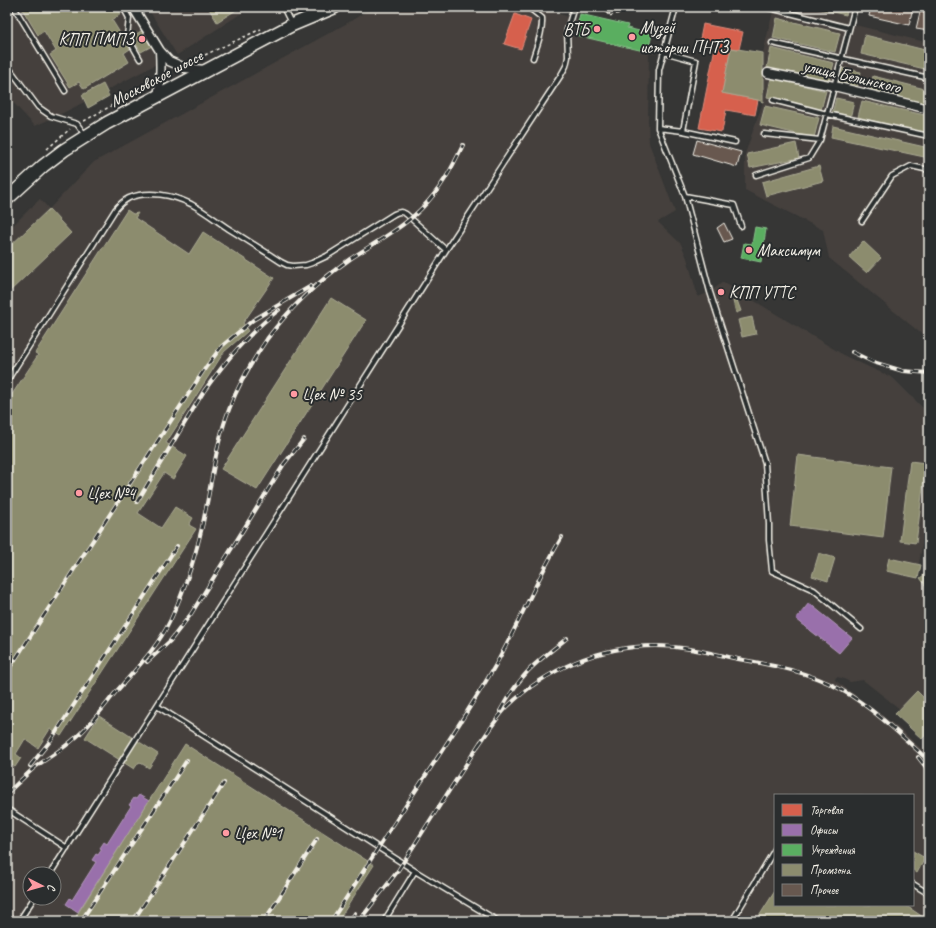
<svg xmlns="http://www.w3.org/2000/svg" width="936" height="928" font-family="Caveat,sans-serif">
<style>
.built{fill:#45403d;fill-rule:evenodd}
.green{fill:#536e5d;stroke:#a4b0a2}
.shops{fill:#d6604d;stroke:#df8c7c}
.offices{fill:#9970ab;stroke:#b497bd}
.public{fill:#5aae61;stroke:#88c28a}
.industry{fill:#8c8c6e;stroke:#abaa93}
.building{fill:#67584f;stroke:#f4f1e8}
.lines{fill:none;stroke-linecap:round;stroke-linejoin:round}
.lane-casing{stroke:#f4f1e8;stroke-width:7}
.street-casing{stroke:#f4f1e8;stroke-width:11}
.primary-casing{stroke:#f4f1e8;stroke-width:15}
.path{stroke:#f4f1e8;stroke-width:1.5;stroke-dasharray:3 3;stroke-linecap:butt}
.lane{stroke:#2a2d2e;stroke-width:4}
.street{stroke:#2a2d2e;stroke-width:8}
.primary{stroke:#2a2d2e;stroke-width:12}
.rail-casing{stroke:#f4f1e8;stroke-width:4}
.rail{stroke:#2a2d2e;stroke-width:2.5;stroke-dasharray:8;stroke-linecap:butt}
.poi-dot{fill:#ff9aa2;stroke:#2a2d2e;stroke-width:1.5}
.labels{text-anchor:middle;stroke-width:4;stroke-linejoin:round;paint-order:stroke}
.poi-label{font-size:17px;fill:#f4f1e8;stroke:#2a2d2e;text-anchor:start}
.street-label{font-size:17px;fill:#f4f1e8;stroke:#2a2d2e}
</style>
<rect width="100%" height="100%" fill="#363635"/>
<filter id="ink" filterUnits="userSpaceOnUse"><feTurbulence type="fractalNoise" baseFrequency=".025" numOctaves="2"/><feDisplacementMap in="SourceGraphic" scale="8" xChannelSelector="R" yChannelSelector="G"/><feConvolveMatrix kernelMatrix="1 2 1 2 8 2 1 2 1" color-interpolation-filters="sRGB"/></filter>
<g filter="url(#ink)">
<path class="built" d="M 7,7 L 130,7 L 152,42 L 155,65 L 65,112 L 35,126 L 7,96 Z
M 147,7 L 251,7 L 177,55 Z
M 372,7 L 554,7 L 553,12 L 585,22 L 657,55 L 649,53 L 648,121 L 649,143 L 675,212 L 658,222 L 681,244 L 687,258 L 698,297 L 710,292 L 723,282 L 847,357 L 893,378 L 929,414 L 929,486 L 923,538 L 917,577 L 929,589 L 929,732 L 863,680 L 850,682 L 842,678 L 836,677 L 835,680 L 900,729 L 929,756 L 929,921 L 7,921 L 7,231 L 40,199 L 49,209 L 94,162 L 353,20 ZM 775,795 L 913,795 L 913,905 L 775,905 ZM 30,874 L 54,874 L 54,898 L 30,898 Z
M 774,7 L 850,7 L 847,23 L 929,43 L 929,340 L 829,258 L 823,230 L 745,190 L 745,154 L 763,102 L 763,53 Z"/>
<path class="green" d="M 588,7 L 645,7 L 641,11 L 601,9 Z"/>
<path class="shops" d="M 515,14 L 531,20 L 521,49 L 504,44 Z
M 703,24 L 743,32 L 739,49 L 731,48 L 722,93 L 758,100 L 755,115 L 726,110 L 722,132 L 699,128 L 716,42 L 700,39 Z"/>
<path class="offices" d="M 809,603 L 852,638 L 839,653 L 796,619 Z
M 139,795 L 149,801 L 78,912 L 66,904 L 70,898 L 72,900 L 96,862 L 92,860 L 96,854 L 98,855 L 102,849 L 100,848 L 104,842 L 107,844 L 131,806 L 129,805 L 134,798 L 136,799 Z"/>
<path class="public" d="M 580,14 L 628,25 L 627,28 L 652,34 L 648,52 L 575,35 Z
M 755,227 L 766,229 L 761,262 L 741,258 L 744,243 L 752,244 Z"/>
<path class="industry" d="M 21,7 L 104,7 L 106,9 L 109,7 L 117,7 L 121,14 L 112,20 L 130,49 L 124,53 L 129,62 L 84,89 L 79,82 L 70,87 L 50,55 L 56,51 L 44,31 L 38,35 Z
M 208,7 L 241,7 L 217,22 Z
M 810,7 L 848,7 L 846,15 Z
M 777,18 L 840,33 L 835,52 L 773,38 Z
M 144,29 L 152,46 L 141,52 L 132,37 Z
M 865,35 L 929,51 L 929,70 L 861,54 Z
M 731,48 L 763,53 L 763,102 L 758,100 L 722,93 Z
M 771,48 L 834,63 L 829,82 L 767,68 Z
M 842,68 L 861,72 L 857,88 L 839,84 Z
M 873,76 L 929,90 L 929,105 L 870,90 Z
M 771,78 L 826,91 L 821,110 L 767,97 Z
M 103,84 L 109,96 L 88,108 L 82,95 Z
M 836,98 L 854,102 L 850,118 L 832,114 Z
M 862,101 L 929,116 L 929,135 L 858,117 Z
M 765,106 L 819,118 L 814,138 L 760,125 Z
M 833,126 L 929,148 L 929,158 L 831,137 Z
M 796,143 L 799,158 L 750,168 L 747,154 Z
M 819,166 L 823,181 L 766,196 L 762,182 Z
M 49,209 L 71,233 L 7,294 L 7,249 Z
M 127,210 L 133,214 L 138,213 L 135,218 L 189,254 L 203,232 L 274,278 L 243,323 L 248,331 L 224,352 L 166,443 L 187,456 L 173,479 L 164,473 L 138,513 L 161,528 L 175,507 L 193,518 L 189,525 L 196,529 L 61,736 L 50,729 L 38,748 L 25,739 L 16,754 L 21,758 L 15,767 L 7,762 L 7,402 L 38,355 L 35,353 Z
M 863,241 L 881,258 L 867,273 L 849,257 Z
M 331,298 L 366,320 L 257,490 L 221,469 Z
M 737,300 L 741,311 L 736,313 L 733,301 Z
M 752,317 L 756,334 L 742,337 L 738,320 Z
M 798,455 L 891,467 L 883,538 L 790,526 Z
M 910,461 L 926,463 L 916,543 L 900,541 Z
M 819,553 L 835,558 L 828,581 L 812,576 Z
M 889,558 L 921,565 L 918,578 L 886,571 Z
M 928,572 L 929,574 L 929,590 L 920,578 Z
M 917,691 L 929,703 L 929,731 L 922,739 L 895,714 Z
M 99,716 L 158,754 L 149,768 L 139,762 L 134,769 L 85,738 Z
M 185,744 L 374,865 L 338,921 L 73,921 Z
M 913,851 L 925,858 L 917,873 L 913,870 Z
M 775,891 L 775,905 L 905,905 L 929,921 L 756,921 Z
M 35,915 L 45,921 L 31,921 Z"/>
<path class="building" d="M 871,7 L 913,7 L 909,25 L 869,16 Z
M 920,12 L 929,14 L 929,31 L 916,29 Z
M 697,140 L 741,152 L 737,167 L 693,154 Z
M 724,223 L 732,239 L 724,242 L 717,228 Z"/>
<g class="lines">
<g class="lane-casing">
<path id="lane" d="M 14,7 L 65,91
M 123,7 L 129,18 L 127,36 L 140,59
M 283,7 L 291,23
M 528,7 L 542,18 C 543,32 537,45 533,58
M 676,7 L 659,70 L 658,128 L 685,196 L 710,292 L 765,463 L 769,524 L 769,540 L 772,571 L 814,590 L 861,629
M 766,7 L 849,28
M 772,43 L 929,78
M 664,52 L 696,61 L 683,131
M 7,65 L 38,107 L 51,116 L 77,124 L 85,135
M 773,100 L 827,114 L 929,136
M 658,128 L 683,131 L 735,142
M 764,134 L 820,140
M 756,175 L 809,158 L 820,140 L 855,7
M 685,196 L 734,205 L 741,226
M 862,221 L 892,176 L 911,166 L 929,170
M 7,381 L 115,210 C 119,205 123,201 129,198 C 148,190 173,195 191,204 C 204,211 217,221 229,229 C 247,240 264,251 281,262 L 287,265 L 293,266 L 306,265 L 312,263 L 327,256 L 394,214 C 398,212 401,211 406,214 L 446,250
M 157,706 L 415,871
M 7,809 L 67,848
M 50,874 L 446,250 L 561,75 L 566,66 L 568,57 L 567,30 L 574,7
M 913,884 L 929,894
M 19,921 L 34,898
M 384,921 L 415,871 L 498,921
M 732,921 L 775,849"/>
</g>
<g class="street-casing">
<path id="street" d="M 133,7 L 160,51 L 169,61 L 185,68 L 205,70
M 768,73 L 834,86 L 929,109
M 158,96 C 161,81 161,67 160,51"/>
</g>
<g class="primary-casing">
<path id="primary" d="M 7,199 L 43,166 L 64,150 L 107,123 L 292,25 L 335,7"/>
</g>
<path class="path" d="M 603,7 L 609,16 L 641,7
M 293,12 L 301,7
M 609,15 L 611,7
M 194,60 L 261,29
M 84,121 L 152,83
M 47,149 L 70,129"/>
<use href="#lane" class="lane"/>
<use href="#street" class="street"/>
<use href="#primary" class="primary"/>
<g class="rail-casing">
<path id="rail" d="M 852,352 L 873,362 L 903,371 L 929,373
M 137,502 L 204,391 C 226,361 249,332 279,310
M 147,662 L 170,641 L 191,614 L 284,464 L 304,439
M 7,672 L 206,367 L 222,346 L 253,320 L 311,286
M 500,711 C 508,696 517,683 529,670 C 541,658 554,649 567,638
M 478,746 C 487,733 496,719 507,707 C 546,669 600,646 655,646 C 683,646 711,653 738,659 C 773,665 809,672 840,689 C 873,708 901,735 929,761
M 918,757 L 929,771
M 30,766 L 51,740 L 177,546
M 7,793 C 16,785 25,776 34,768 C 47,758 62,750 74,739 C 90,726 102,709 115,693 C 135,670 157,648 170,621 C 186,587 199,545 206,508 C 213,474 217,439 230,407 C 239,383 253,360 267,339 C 289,309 320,280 350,259 C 374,243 400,230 421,209 C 441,189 451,170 463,145
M 81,921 L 187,760
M 133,921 L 224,783
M 264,921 L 317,839
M 331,921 C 353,888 374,854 395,822 C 429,770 464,719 495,666 C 519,624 537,578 562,537
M 350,921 L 355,913
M 359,921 L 397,872 L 481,741"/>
</g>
<use href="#rail" class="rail"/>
</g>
</g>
<g class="poi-dot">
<circle cx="597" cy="29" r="4"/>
<circle cx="632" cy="37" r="4"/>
<circle cx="142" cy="39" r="4"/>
<circle cx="749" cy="250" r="4"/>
<circle cx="721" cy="292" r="4"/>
<circle cx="294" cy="394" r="4"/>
<circle cx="79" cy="493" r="4"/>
<circle cx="226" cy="833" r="4"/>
</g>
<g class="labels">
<g class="poi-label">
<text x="640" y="33">Музей<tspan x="640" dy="20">истории ПНТЗ</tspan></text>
<text x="589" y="35" text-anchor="end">ВТБ</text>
<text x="134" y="45" text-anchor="end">КПП ПМПЗ</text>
<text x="757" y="256">Максимум</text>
<text x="729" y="298">КПП УТТС</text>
<text x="302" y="400">Цех № 35</text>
<text x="87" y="499">Цех №4</text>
<text x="234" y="839">Цех №1</text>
</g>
<g class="street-label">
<text transform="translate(852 76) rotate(13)" y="6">улица Белинского</text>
<text transform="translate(156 78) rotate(-28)" y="6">Московское шоссе</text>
</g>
</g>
<rect width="936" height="928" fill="none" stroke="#2a2d2e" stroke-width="24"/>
<rect x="12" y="12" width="912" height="904" fill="none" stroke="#f4f1e8" stroke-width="1.5" filter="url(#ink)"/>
<rect x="774" y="794" width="140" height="112" fill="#2a2d2e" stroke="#7b7b78"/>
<rect x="782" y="804" width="20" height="12" fill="#d6604d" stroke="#7b7b78"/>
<text x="810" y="814" font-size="12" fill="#f4f1e8">Торговля</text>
<rect x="782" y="824" width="20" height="12" fill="#9970ab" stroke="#7b7b78"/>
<text x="810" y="834" font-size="12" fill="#f4f1e8">Офисы</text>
<rect x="782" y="844" width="20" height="12" fill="#5aae61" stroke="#7b7b78"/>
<text x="810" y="854" font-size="12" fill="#f4f1e8">Учреждения</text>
<rect x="782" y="864" width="20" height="12" fill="#8c8c6e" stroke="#7b7b78"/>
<text x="810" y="874" font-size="12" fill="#f4f1e8">Промзона</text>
<rect x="782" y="884" width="20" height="12" fill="#67584f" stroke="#7b7b78"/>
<text x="810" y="894" font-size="12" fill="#f4f1e8">Прочее</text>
<g transform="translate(42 886) rotate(96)"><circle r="19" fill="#2a2d2e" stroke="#7b7b78"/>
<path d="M0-3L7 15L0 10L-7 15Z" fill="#ff9aa2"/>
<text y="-6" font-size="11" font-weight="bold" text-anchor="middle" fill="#f4f1e8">С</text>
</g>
</svg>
